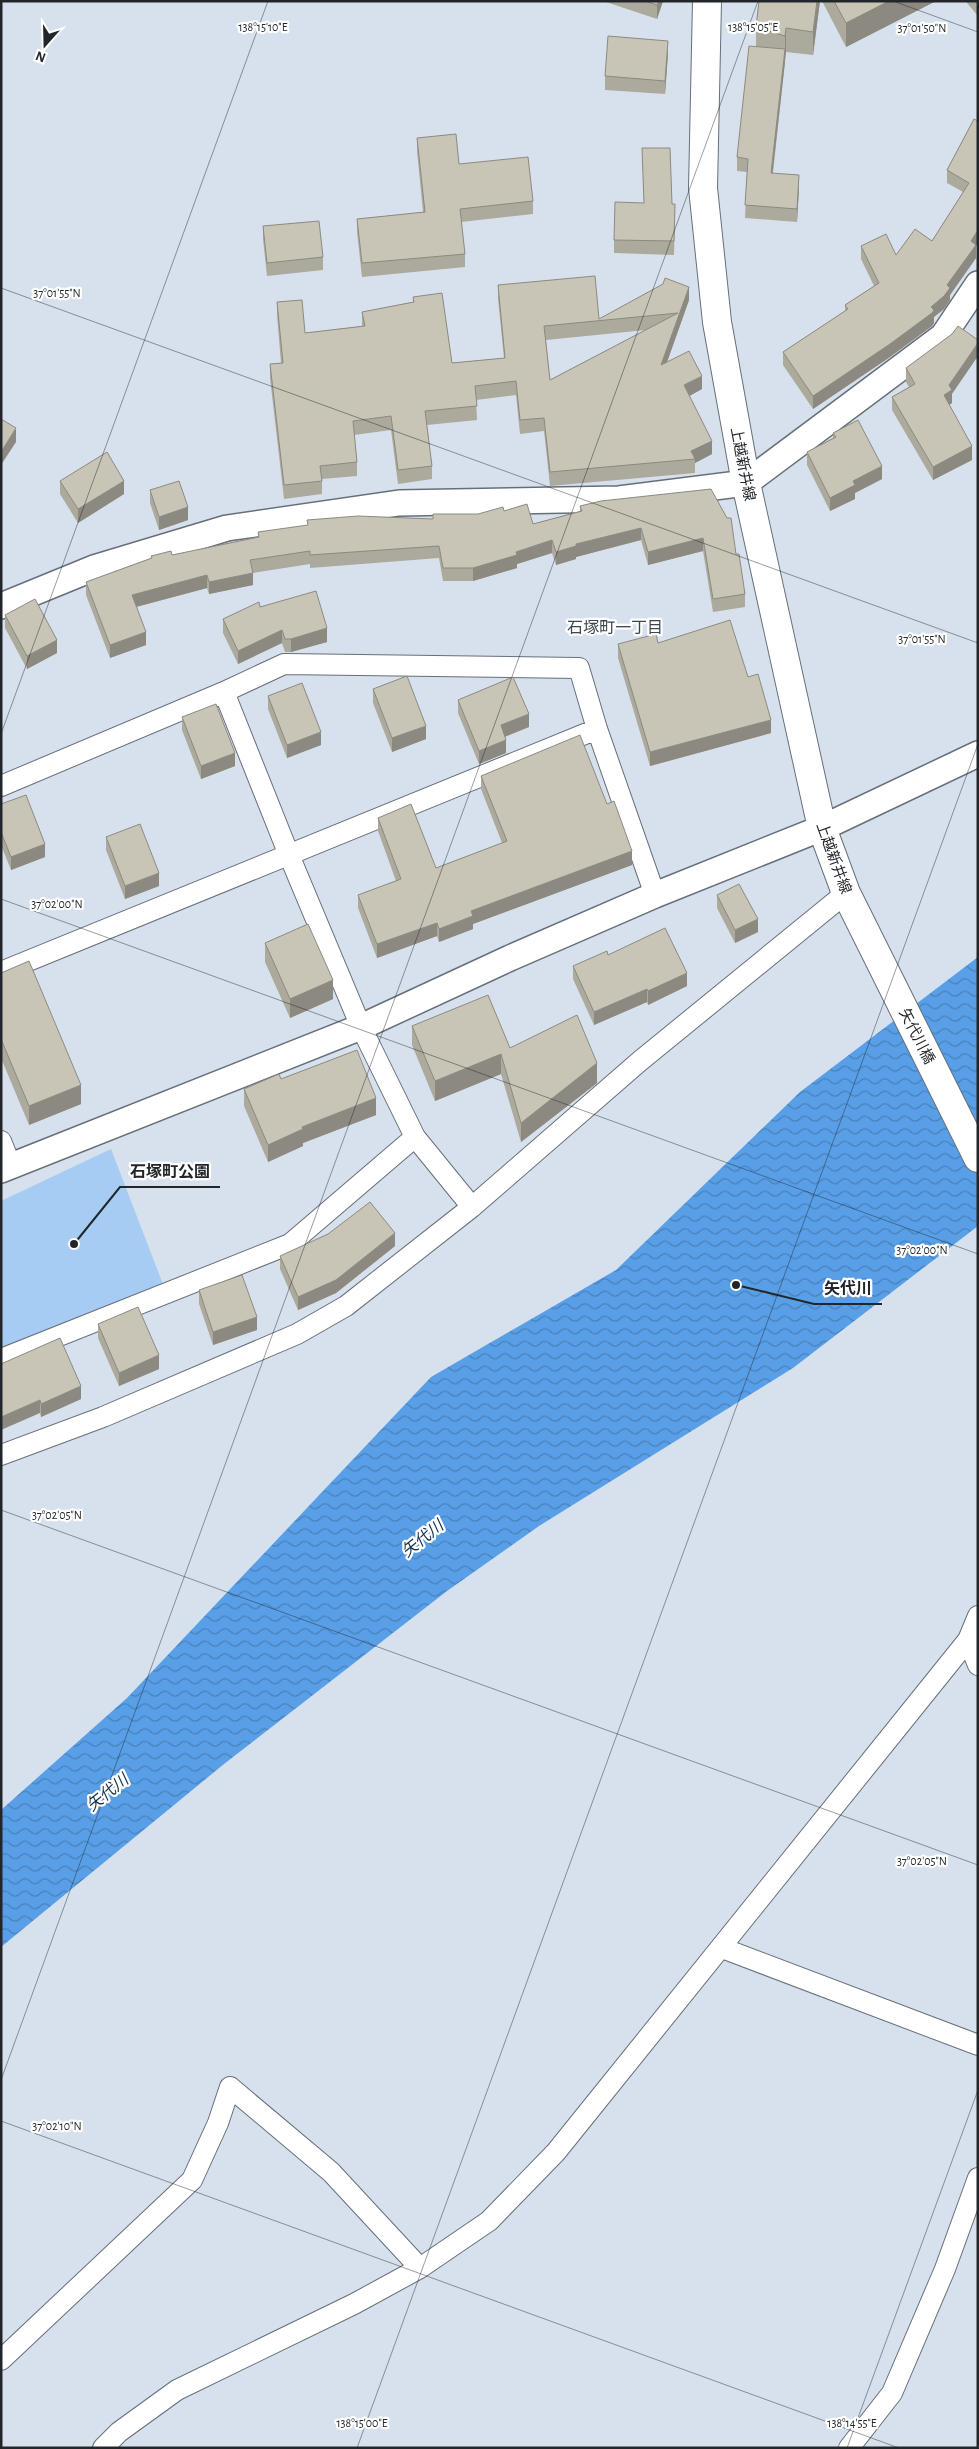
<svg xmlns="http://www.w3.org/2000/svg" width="979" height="2449" font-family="'Alegreya Sans','Noto Sans JP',sans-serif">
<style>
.green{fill:#a7ccf4}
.water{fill:url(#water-waves)}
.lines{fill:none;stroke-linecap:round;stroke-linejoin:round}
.minor-casing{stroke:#666f79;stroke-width:22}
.tertiary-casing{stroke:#666f79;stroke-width:28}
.primary-casing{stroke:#666f79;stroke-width:30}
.minor{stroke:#fff;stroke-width:20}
.tertiary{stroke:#fff;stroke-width:25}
.primary{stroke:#fff;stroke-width:28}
.wall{fill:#aca99d;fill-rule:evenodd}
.shaded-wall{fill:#8c8a80}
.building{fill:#c8c5b7;stroke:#8c8a80;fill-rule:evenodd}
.ticks{fill:none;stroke:#22262a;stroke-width:1;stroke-opacity:0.45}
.labels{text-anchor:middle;stroke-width:4.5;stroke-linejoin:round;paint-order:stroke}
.street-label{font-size:15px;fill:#22262a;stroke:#fff}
.neighbourhood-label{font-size:16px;fill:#3e464f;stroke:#fff}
.water-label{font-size:16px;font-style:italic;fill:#13304d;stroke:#fff}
.ticks-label{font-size:12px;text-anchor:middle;fill:#22262a;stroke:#fff;stroke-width:4.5;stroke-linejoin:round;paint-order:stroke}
.leader{fill:none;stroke:#22262a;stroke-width:2}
.callout-dot{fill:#22262a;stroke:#fff;stroke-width:2}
.callout-label{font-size:16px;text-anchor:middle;font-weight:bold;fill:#22262a;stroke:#fff;stroke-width:4.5;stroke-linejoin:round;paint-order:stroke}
</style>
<defs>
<pattern id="water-waves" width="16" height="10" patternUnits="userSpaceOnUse" patternTransform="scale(1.25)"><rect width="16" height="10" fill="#589fe7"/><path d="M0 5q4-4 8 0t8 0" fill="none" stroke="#4881bb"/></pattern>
</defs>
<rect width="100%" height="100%" fill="#d7e1ed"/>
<path class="green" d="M 111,1149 L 164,1287 L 1,1354 L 1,1201 Z"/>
<path class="water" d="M 978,957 L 978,1226 L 793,1368 L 539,1526 L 447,1591 L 224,1764 L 1,1947 L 1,1810 L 127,1698 L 431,1377 L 616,1270 L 800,1092 Z"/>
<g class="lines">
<g class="minor-casing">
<path id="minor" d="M 224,692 L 289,855 L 361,1027 L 415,1137 L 472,1207
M 1,786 L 224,692 L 284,664 L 579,668 L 597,729 L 655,895
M 1,972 L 597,729
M 1,1141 L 11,1166
M 1,1359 L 290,1244 L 415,1137
M 1,1455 L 103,1417 L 297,1334 L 346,1306 L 472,1207 L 640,1061 L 846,893
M 968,1640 L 978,1665
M 722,1948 L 978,2045
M 1,2360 L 192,2180 L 218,2123 L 230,2087 L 331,2172 L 420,2268
M 103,2448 L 119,2432 L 177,2390 L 354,2304 L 420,2268 L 489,2221 L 556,2152 L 968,1640 L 978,1616
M 849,2448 L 892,2393 L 945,2269 L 978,2178"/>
</g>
<g class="tertiary-casing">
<path id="tertiary" d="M 1,606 L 94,568 L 227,528 L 399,503 L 619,499 L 746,483 L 943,336 L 978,284
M 1,1170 L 361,1027 L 510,958 L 655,895 L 822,828 L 978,754"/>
</g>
<g class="primary-casing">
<path id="primary" d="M 707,1 L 703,188 L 717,322 L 746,483 L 822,828 L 846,893 L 978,1158"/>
</g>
<use href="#minor" class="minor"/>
<use href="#tertiary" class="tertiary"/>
<use href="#primary" class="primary"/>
</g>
<path class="wall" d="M 606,1 L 663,1 L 657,19 L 606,2 Z
M 759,1 L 820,1 L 813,55 L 786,52 L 773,173 L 799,188 L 797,222 L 745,218 L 747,172 L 737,171 L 737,157 L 756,47 L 756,27 Z
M 822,1 L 936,1 L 846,47 Z
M 967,1 L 978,1 L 978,16 L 967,3 Z
M 668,54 L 665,94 L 605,90 L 605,76 Z
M 974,119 L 976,258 L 950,295 L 950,300 L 944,309 L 934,317 L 934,323 L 932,326 L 890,357 L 813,409 L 783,365 L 783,352 L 845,311 L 845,305 L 874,286 L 861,259 L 861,246 L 896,255 L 932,241 L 963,192 L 947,183 L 947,170 Z
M 417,138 L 459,164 L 533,201 L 533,214 L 461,222 L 465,254 L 465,267 L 362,277 L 357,232 L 357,219 L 423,212 L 417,151 Z
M 642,148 L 672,204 L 675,217 L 674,255 L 614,253 L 614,240 L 644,203 Z
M 263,226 L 323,257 L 323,270 L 267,276 L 263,239 Z
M 498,285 L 599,319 L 689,300 L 667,362 L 702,389 L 689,396 L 712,454 L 695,463 L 695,473 L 550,486 L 544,431 L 520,434 L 516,395 L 476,400 L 477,420 L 427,425 L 432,466 L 432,479 L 398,484 L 391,430 L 354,435 L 357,462 L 357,476 L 322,479 L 322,494 L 284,499 L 270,378 L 270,364 L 281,363 L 277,315 L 277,302 L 305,333 L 362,326 L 362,312 L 413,302 L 413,297 L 452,363 L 504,358 L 498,299 ZM 646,330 L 550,380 L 546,340 Z
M 906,368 L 952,394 L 952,403 L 949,405 L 972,460 L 933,480 L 892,410 L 892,397 L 909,387 L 906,382 Z
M 833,433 L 882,479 L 855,493 L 855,499 L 830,511 L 807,465 L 807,452 L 833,438 Z
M 60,481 L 124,494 L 78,523 L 60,494 Z
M 711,489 L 736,554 L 745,594 L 745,607 L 713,612 L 703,551 L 648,565 L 641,540 L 576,557 L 576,559 L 556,565 L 552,553 L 517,564 L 517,568 L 473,581 L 443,581 L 439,558 L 310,568 L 310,564 L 253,573 L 253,585 L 209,594 L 207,588 L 136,607 L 146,645 L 110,658 L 86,595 L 86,582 L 151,558 L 151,556 L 172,555 L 258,537 L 258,532 L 433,519 L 504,511 L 533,524 L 580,511 L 580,506 Z
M 150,490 L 188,520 L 159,530 L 150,503 Z
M 260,607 L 327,642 L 291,652 L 285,652 L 282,643 L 238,664 L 223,633 L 223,619 Z
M 5,615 L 57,653 L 27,669 L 5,628 Z
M 658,643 L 748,677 L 771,733 L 650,766 L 618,658 L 618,644 Z
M 373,689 L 426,739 L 392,752 L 373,703 Z
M 268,696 L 321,745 L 287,758 L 268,709 Z
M 458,700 L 529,727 L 505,737 L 506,753 L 479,764 L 458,713 Z
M 182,717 L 235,766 L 201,779 L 182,730 Z
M 481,776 L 607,804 L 632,865 L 473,924 L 473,929 L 439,942 L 437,936 L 377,958 L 358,908 L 358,895 L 396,881 L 378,831 L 378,818 L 436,868 L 502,843 L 481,789 Z
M 1,804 L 45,857 L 11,870 L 1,845 Z
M 106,837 L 159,886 L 125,899 L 106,850 Z
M 717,895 L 758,932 L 735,943 L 717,908 Z
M 265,943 L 333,999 L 290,1018 L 265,962 Z
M 573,966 L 687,986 L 648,1005 L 647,1002 L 594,1025 L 573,979 Z
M 1,973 L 81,1104 L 29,1125 L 1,1058 Z
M 412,1026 L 510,1048 L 597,1083 L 521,1142 L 501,1074 L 435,1101 L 412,1045 Z
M 281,1079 L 376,1115 L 303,1143 L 303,1146 L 268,1162 L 244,1106 L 244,1089 Z
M 395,1246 L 336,1293 L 298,1310 L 280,1269 L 280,1256 Z
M 199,1290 L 257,1330 L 213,1345 L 199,1304 Z
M 98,1324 L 159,1369 L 119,1386 L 98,1338 Z
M 1,1364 L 81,1399 L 41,1417 L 40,1413 Z"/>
<path class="shaded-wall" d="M 659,1 L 663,1 L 657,19 L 657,5 Z
M 817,1 L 820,1 L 813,55 L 813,32 Z
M 889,1 L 936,1 L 846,47 L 846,23 Z
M 786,28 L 786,52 L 785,60 L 785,36 Z
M 668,41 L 668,54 L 665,94 L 665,81 Z
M 785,49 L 785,62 L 771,186 L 771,173 Z
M 799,175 L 799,188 L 797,222 L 797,209 Z
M 978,230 L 978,243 L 976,246 L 976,258 L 950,295 L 950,300 L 944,309 L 934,317 L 934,323 L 932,326 L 890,357 L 813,409 L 813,396 L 931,307 L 947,285 L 971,241 Z
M 689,287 L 689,300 L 661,379 L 661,365 Z
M 978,343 L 978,356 L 952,394 L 952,403 L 944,408 L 944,395 L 949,385 Z
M 702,376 L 702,389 L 684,399 L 684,385 Z
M 16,428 L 16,442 L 1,465 L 1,452 Z
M 712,441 L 712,454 L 695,463 L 695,459 L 691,451 Z
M 972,446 L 972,460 L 933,480 L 933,467 Z
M 882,466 L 882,479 L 855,493 L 855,499 L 830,511 L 830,498 L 853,481 Z
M 124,481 L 124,494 L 78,523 L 78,509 Z
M 188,507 L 188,520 L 159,530 L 159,517 Z
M 641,528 L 641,540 L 576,557 L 576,559 L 556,565 L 556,552 L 576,544 Z
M 703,538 L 703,551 L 648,565 L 648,552 Z
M 552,540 L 552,553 L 517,564 L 517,568 L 473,581 L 473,568 L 516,552 Z
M 253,573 L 253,585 L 209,594 L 209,582 Z
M 207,575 L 207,588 L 132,608 L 132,595 Z
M 327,628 L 327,642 L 291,652 L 291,639 Z
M 282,630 L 282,643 L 238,664 L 238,651 Z
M 146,632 L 146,645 L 110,658 L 110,645 Z
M 57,640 L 57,653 L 27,669 L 27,656 Z
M 529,714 L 529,727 L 501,738 L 501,725 Z
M 771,720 L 771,733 L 650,766 L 650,752 Z
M 426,726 L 426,739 L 392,752 L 392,738 Z
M 321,732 L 321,745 L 287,758 L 287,745 Z
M 506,740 L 506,753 L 479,764 L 479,751 Z
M 235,753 L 235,766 L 201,779 L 201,766 Z
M 45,844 L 45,857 L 11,870 L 11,857 Z
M 632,851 L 632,865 L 473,924 L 473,929 L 439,942 L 439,929 L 471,911 Z
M 159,873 L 159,886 L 125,899 L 125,886 Z
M 758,919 L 758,932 L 735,943 L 735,930 Z
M 437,923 L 437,936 L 377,958 L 377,944 Z
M 687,973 L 687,986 L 648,1005 L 648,991 Z
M 333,980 L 333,999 L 290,1018 L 290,999 Z
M 647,989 L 647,1002 L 594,1025 L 594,1012 Z
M 501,1054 L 501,1074 L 435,1101 L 435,1081 Z
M 597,1063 L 597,1083 L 521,1142 L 521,1123 Z
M 81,1085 L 81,1104 L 29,1125 L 29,1106 Z
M 376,1098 L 376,1115 L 303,1143 L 303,1146 L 268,1162 L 268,1145 L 302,1127 Z
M 395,1233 L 395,1246 L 336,1293 L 298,1310 L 298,1297 Z
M 257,1317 L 257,1330 L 213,1345 L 213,1332 Z
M 159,1355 L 159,1369 L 119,1386 L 119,1373 Z
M 81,1386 L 81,1399 L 41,1417 L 41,1404 Z
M 40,1400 L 40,1413 L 1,1430 L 1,1417 Z"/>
<path class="building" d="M 645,1 L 659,1 L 657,5 Z
M 759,1 L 817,1 L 813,32 L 786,28 L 785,36 L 756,27 Z
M 834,1 L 889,1 L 846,23 Z
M 608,36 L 668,41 L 665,81 L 605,76 Z
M 749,46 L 785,49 L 771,173 L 799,175 L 797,209 L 745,205 L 748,159 L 737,157 Z
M 974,119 L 978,121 L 978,230 L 971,241 L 976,245 L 947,285 L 950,288 L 944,296 L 931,307 L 934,310 L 932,313 L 890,344 L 813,396 L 783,352 L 848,309 L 845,305 L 879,283 L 861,246 L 886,234 L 896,255 L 915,229 L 932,241 L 969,183 L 947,170 Z
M 456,134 L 459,164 L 528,157 L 533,201 L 460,209 L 465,254 L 362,263 L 357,219 L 425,212 L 417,138 Z
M 642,148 L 670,148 L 672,204 L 675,204 L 674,241 L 614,240 L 615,202 L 644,203 Z
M 319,221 L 323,257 L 267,263 L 263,226 Z
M 595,276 L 599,319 L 663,284 L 665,278 L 689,287 L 661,365 L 689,351 L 702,376 L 684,385 L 712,441 L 691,451 L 695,459 L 550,472 L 544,418 L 520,420 L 516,381 L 475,386 L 477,406 L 425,411 L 432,466 L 398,470 L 391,416 L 353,421 L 357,462 L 320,466 L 322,481 L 284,485 L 270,364 L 283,363 L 277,302 L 302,300 L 305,333 L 365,326 L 362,312 L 414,302 L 413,297 L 442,293 L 452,363 L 505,358 L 498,285 ZM 678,313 L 550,380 L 544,326 Z
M 958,326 L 978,340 L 978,343 L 949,385 L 952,390 L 944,395 L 972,446 L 933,467 L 892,397 L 915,384 L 906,368 L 952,334 Z
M 1,419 L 16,428 L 1,452 Z
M 858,420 L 882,466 L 853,481 L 855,485 L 830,498 L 807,452 L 836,437 L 833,433 Z
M 107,452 L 124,481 L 78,509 L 60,481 Z
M 179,481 L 188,507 L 159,517 L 150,490 Z
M 711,489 L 727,518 L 731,518 L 736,554 L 739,554 L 745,594 L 713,599 L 703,538 L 648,552 L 641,528 L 576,544 L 576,546 L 556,552 L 552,540 L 516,552 L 517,555 L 473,568 L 443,568 L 439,546 L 310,555 L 310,551 L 250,560 L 253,573 L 209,582 L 207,575 L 132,595 L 146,632 L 110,645 L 86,582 L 152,558 L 151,556 L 171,551 L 172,555 L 259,537 L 258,532 L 308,525 L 307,520 L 358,516 L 433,519 L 433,514 L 478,514 L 503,507 L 504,511 L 527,504 L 533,524 L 582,511 L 580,506 L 601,501 Z
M 316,591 L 327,628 L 291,639 L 285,639 L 282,630 L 238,651 L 223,619 L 259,602 L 260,607 Z
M 35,599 L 57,640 L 27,656 L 5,615 Z
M 730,620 L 748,677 L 758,674 L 771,720 L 650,752 L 618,644 L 656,634 L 658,643 Z
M 407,676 L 426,726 L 392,738 L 373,689 Z
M 513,677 L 529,714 L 501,725 L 506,740 L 479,751 L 458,700 Z
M 302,683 L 321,732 L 287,745 L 268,696 Z
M 216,704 L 235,753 L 201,766 L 182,717 Z
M 580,735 L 607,804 L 614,801 L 632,851 L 471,911 L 473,916 L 439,929 L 437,923 L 377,944 L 358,895 L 401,879 L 378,818 L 411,804 L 436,868 L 507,841 L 481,776 Z
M 26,795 L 45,844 L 11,857 L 1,832 L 1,804 Z
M 140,824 L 159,873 L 125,886 L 106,837 Z
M 739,884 L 758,919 L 735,930 L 717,895 Z
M 308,924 L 333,980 L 290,999 L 265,943 Z
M 665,928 L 687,973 L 648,991 L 647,989 L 594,1012 L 573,966 L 607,951 L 608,955 Z
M 29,961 L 81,1085 L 29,1106 L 1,1039 L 1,973 Z
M 488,995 L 510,1048 L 577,1015 L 597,1063 L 521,1123 L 501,1054 L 435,1081 L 412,1026 Z
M 357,1050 L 376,1098 L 302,1127 L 303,1129 L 268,1145 L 244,1089 L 279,1074 L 281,1079 Z
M 370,1202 L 395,1233 L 336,1280 L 298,1297 L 280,1256 L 328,1234 Z
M 242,1275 L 257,1317 L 213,1332 L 199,1290 Z
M 138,1307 L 159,1355 L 119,1373 L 98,1324 Z
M 60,1338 L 81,1386 L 41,1404 L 40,1400 L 1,1417 L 1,1364 Z"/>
<path class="ticks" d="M 893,1 L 978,32M 1,288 L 978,643M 1,734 L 268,1M 1,899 L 978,1254M 1,1510 L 978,1865M 1,2080 L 758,1M 1,2121 L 899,2448M 357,2448 L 978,744M 847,2448 L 978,2090"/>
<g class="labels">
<g class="street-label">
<text transform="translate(743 464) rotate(79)" y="5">上越新井線</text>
<text transform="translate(834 858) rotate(70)" y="5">上越新井線</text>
<text transform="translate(917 1036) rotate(63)" y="5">矢代川橋</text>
</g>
<g class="neighbourhood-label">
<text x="615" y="633">石塚町一丁目</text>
</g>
<g class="water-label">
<text transform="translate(422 1538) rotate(-39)" y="6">矢代川</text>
<text transform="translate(107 1792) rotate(-39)" y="6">矢代川</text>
</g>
</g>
<g class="ticks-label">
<text x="263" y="31">138°15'10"E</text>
<text x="753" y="31">138°15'05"E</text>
<text x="922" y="32">37°01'50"N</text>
<text x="57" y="297">37°01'55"N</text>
<text x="922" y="643">37°01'55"N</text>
<text x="57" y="908">37°02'00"N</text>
<text x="922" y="1254">37°02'00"N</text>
<text x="57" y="1519">37°02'05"N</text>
<text x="922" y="1865">37°02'05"N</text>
<text x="57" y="2130">37°02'10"N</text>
<text x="362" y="2427">138°15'00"E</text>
<text x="852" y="2427">138°14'55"E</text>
</g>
<path class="leader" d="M74 1244L120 1187H220M736 1285L814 1304H882"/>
<g class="callout-dot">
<circle cx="74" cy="1244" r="5"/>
<circle cx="736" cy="1285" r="5"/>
</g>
<g class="callout-label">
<text x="170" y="1177">石塚町公園</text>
<text x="848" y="1294">矢代川</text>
</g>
<rect width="979" height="2449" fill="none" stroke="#22262a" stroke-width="5"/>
<g transform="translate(45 45) rotate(200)" stroke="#ffffff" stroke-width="4" paint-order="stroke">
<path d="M0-4L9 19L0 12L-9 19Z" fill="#22262a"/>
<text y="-8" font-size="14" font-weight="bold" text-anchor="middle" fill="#22262a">N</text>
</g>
</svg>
